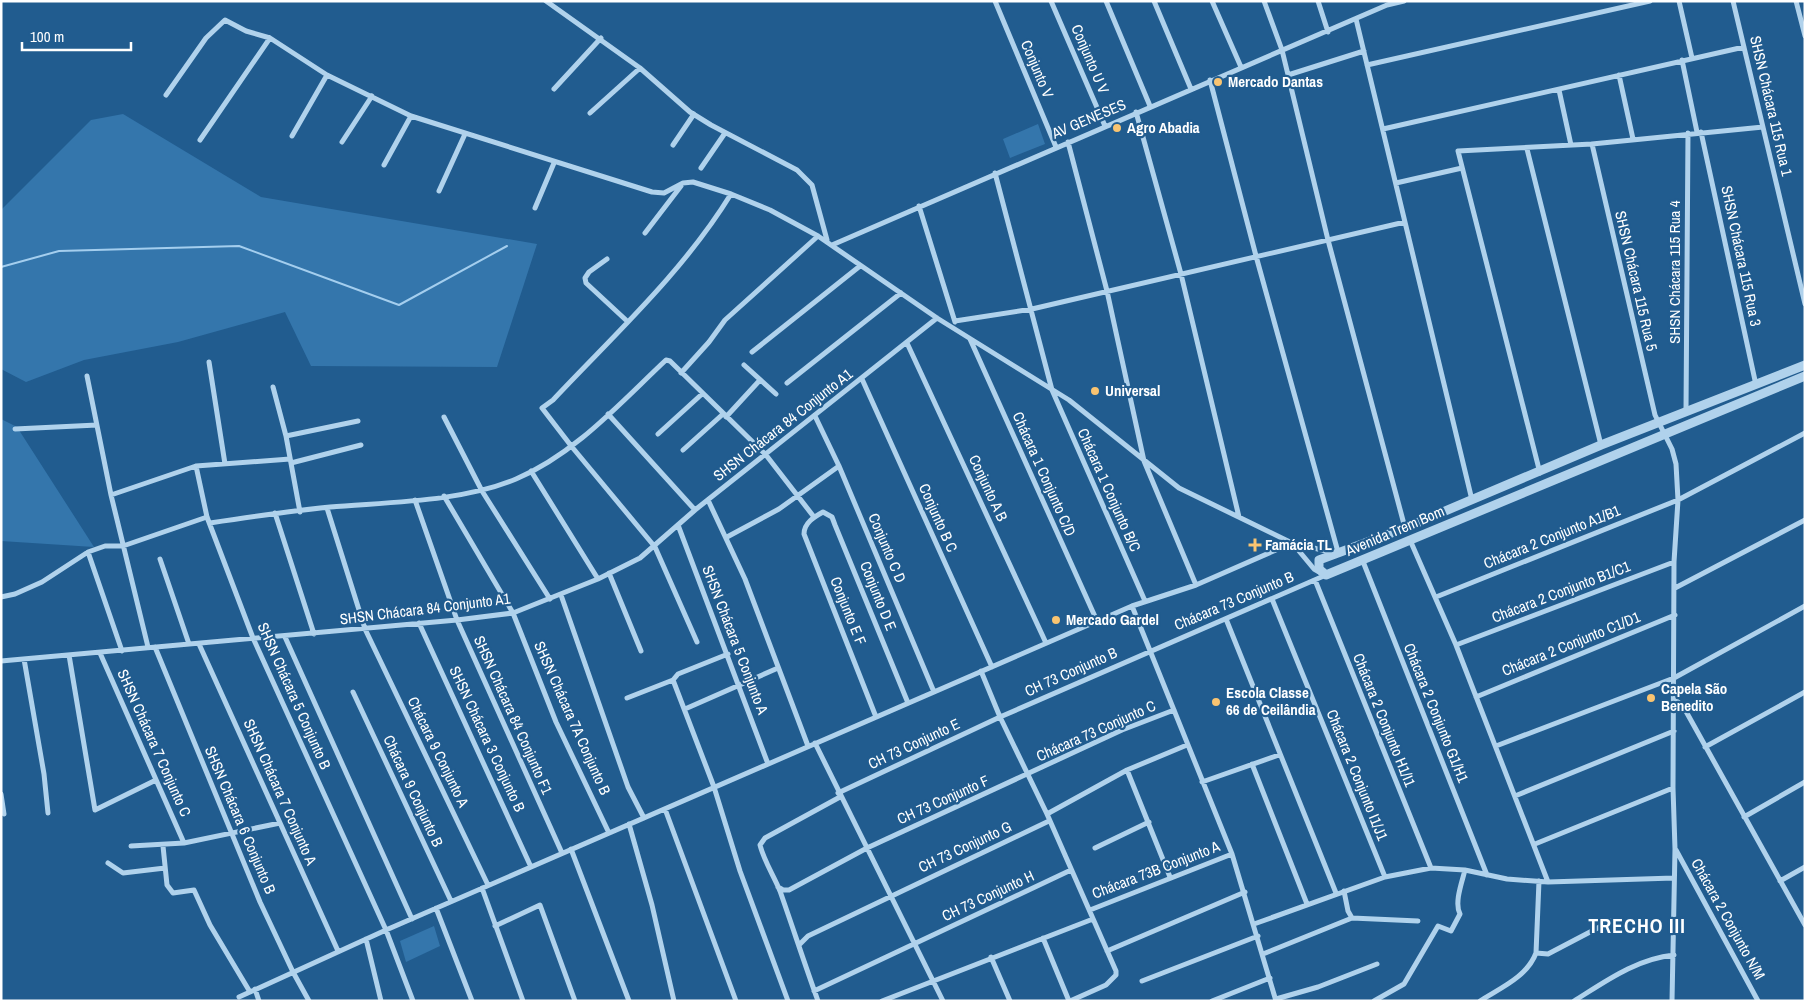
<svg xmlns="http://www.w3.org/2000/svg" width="1806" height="1002" font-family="'Archivo Narrow',sans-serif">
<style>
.green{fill:#3476ac}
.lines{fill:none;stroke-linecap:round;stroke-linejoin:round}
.stream{stroke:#a4ceee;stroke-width:2}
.minor{stroke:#b0d2ec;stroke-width:5}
.tertiary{stroke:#b0d2ec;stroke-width:9}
.poi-dot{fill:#f9c471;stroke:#215c8f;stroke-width:2}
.labels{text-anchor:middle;stroke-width:4.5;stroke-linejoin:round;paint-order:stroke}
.street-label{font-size:15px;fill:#fff;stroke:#215c8f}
.poi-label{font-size:15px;font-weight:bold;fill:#fff;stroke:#215c8f;text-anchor:start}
.district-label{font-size:20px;font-weight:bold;letter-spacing:1px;fill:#fff;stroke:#215c8f}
</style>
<rect width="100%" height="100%" fill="#215c8f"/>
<path class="green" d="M 123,114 L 261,197 L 537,244 L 497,367 L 311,366 L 285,312 L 178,342 L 84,360 L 26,382 L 1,369 L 1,210 L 91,120 Z
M 1038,124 L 1045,144 L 1010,158 L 1003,139 Z
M 1,419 L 17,427 L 94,547 L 1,541 Z
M 434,926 L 440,946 L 406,962 L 400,941 Z"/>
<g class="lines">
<path class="stream" d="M 1,267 L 59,251 L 239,246 L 399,305 L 507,246"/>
<path class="minor" d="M 546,1 L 640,68 L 690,112 L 711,125 L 797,170 L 812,185 L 827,240
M 995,1 L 1056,147
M 1051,1 L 1105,126
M 1106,1 L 1150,106
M 1154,1 L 1191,89
M 1212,1 L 1241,67
M 1264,1 L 1282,50 L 1328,240 L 1405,528
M 1318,1 L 1328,32
M 1679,1 L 1692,58
M 1733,1 L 1805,304
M 1796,1 L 1805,36
M 1356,19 L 1472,500
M 1682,60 L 1697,132
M 1367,65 L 1650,1
M 1288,75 L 1364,51
M 1619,75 L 1633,139
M 1210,80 L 1256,256 L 1338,552
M 554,89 L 601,38
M 1559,90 L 1571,145
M 166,95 L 206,38 L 225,20 L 246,31 L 270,38 L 327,75 L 411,116 L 652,192 L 664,193 L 683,183 L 693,182 L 731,194 L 770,210 L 818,236 L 937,318 L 1069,400 L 1179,488 L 1292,543 L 1335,553
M 1136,112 L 1181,274 L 1239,517
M 590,113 L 640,68
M 1383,129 L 1744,47
M 1701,132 L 1756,385
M 292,136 L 327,75
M 200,140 L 270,38
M 342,142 L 372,96
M 1068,142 L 1107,291 L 1144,461 L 1196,585
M 1592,144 L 1655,415 L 1672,449 L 1676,464 L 1678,500 L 1674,562 L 1673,788 L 1675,849 L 1672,1001
M 673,145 L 694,114
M 1527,149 L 1601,445
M 384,165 L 411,116
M 701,168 L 725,133
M 995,173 L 1052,390 L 1145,601
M 1396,183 L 1462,168
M 439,191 L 465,134
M 919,206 L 955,322
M 535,208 L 554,163
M 645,233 L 681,186
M 832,245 L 1387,5 L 1404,1
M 607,259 L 589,272 L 585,278 L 586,283 L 627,321
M 955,321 L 1032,309 L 1405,222
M 970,339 L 1097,621
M 907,343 L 1046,643
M 752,352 L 860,266
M 209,362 L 225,464
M 744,365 L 776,394
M 681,373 L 709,342 L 725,320 L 818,236
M 87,376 L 111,495 L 148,647
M 862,379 L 992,667
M 787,383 L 901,293
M 273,387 L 286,436 L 300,512
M 1686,412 L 1688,133
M 608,414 L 695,510
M 815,416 L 839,466 L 934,692
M 444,417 L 482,491 L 550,599
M 726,417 L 760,380
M 15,429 L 97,425
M 658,434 L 702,394
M 286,436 L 358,421
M 683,450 L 723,414
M 291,463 L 361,445
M 196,466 L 207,517 L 253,638 L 386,930 L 413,1001
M 531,471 L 598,579
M 1540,473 L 1458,151 L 1592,144 L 1763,127
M 111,495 L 196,466 L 290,459
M 444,496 L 513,613 L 556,722 L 609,833
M 415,500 L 457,620 L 562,853
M 708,500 L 745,579 L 808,746
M 327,508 L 365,629 L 488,885
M 275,513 L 314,634
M 210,523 C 250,517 290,511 330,507 C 388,502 462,502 516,479 C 575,454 620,403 666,360 L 670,361 L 766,455 L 814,517
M 678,525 L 768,764
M 727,537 L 779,509 L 839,466
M 1410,540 L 1456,645 L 1548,882
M 1294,545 L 1314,569 L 1321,573
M 88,552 L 122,651
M 160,559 L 189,644
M 1362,559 L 1487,875
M 609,573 L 641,651
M 1315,580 L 1431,868
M 1675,588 L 1805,520
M 561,595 L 628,787 L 644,818
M 1,597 L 15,594 L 42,582 L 88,552 L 105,546 L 123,546 L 207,517
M 1436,597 L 1678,500 L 1805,433
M 1272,599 L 1385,877
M 1132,606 L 1232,854 L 1276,1001
M 1226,619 L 1336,893
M 419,623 L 531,867
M 285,637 L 412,919
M 697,642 L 655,547 L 572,447 L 542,408 L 553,400 C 615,334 683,272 731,194
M 199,644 L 338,951
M 1456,645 L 1674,562
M 155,647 L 260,902 L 293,972 L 309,1001
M 100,653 L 184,843
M 728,654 L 678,674 L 673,680 L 714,787 L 740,871 L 788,1001
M 69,655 L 95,810 L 156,780
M 24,659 L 44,774 L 48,813
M 1,661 L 457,620 L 513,613 L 598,579 L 640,558 L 695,510 L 937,318
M 981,671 L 1000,717 L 1047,814 L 1116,971 L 1116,975 L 1106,985 L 1070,1001
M 353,692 L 451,901
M 1476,697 L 1675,615
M 627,698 L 673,680
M 1674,699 L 1683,706 L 1805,925
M 685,709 L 778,668
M 876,717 L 804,534 C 804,523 814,517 823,512 L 832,517 L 835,525 L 908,703
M 815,743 L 943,1001
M 1496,746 L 1674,678 L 1805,606
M 1705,747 L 1805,692
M 1252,764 L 1307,904
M 1127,770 L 1170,877
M 1202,782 L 1279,755
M 838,793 L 1000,717 L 1326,575
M 1,794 L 4,814
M 1515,796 L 1674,731
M 665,809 L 736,1001
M 1047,814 L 1127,770 L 1187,745
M 1744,817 L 1805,782
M 629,824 L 652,905 L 674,1001
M 1535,844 L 1673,788
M 131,846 L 184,843 L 280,823
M 163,846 L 167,885 L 173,893 L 194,890 L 210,925 L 250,992
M 1095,848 L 1149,822
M 571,849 L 629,1001
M 1676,850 L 1758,1001
M 108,863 L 123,873 L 165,868
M 1780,881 L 1805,867
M 778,887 L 783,890 L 789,890 L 867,848 L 1122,730 L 1174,710
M 482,888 L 523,1001
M 1344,891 L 1348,911 L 1352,918 L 1418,921
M 436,908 L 472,1001
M 1090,910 L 1232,854
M 1254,924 L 1385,877 L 1431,868 L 1465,870 L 1507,879 L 1548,882 L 1674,878
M 495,926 L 540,905 L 575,1001
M 1043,938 L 1069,1001
M 366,939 L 381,1001
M 799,945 L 808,936 L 1049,821
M 1107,951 L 1245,892
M 1536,953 L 1548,954 L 1611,921
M 1263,954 L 1352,918
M 991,957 L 1010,1001
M 1142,981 L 1258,936
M 255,989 L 259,1001
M 814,991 L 1071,870
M 239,997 L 386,930 L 1132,606 L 1196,585 L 1292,543
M 1276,999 L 1318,987 L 1377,964
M 818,1001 C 805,965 793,928 780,891 C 774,876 764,861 760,845 L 765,838 L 840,797
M 882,1001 L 1093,919
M 1212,1001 L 1270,978
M 1374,1001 L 1404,984 L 1438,926 L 1451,931 L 1460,914 C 1454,903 1462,882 1465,870
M 1480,1001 C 1500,988 1527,977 1536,953 L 1539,881
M 1574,1001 C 1606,981 1636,959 1674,955"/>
<path class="tertiary" d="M 1805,365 L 1601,445 L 1405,528 L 1319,560 L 1319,569 L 1326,575 L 1805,376"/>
</g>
<g class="poi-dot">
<circle cx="1218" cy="82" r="5"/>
<circle cx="1117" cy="128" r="5"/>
<circle cx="1095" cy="391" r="5"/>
<path d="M1252.5 537.5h5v5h5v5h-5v5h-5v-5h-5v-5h5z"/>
<circle cx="1056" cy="620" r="5"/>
<circle cx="1651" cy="698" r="5"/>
<circle cx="1216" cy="702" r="5"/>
</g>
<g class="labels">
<g class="street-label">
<text transform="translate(1090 59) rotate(67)" y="5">Conjunto U V</text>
<text transform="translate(1037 69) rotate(67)" y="5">Conjunto V</text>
<text transform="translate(1771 106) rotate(77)" y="5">SHSN Chácara 115 Rua 1</text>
<text transform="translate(1089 119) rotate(-23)" y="5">AV GENESES</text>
<text transform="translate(1741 256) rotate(78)" y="5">SHSN Chácara 115 Rua 3</text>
<text transform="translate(1675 272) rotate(-90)" y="5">SHSN Chácara 115 Rua 4</text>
<text transform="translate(1636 281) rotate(77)" y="5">SHSN Chácara 115 Rua 5</text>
<text transform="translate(783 425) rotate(-38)" y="5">SHSN Chácara 84 Conjunto A1</text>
<text transform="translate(1044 474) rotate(66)" y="5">Chácara 1 Conjunto C/D</text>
<text transform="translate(988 488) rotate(65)" y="5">Conjunto A B</text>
<text transform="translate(1109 490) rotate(66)" y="5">Chácara 1 Conjunto B/C</text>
<text transform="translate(938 518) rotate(66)" y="5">Conjunto B C</text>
<text transform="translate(1395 531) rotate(-23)" y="5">Avenida Trem Bom</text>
<text transform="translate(1552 537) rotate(-22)" y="5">Chácara 2 Conjunto A1/B1</text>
<text transform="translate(887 548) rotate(67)" y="5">Conjunto C D</text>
<text transform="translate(1561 592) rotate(-21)" y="5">Chácara 2 Conjunto B1/C1</text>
<text transform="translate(878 596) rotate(68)" y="5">Conjunto D E</text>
<text transform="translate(1234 601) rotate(-23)" y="5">Chácara 73 Conjunto B</text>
<text transform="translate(425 609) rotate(-7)" y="5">SHSN Chácara 84 Conjunto A1</text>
<text transform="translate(848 611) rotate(68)" y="5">Conjunto E F</text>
<text transform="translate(735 640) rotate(69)" y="5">SHSN Chácara 5 Conjunto A</text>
<text transform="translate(1571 644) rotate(-22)" y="5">Chácara 2 Conjunto C1/D1</text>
<text transform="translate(1071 672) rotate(-24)" y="5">CH 73 Conjunto B</text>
<text transform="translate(294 696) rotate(66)" y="5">SHSN Chácara 5 Conjunto B</text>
<text transform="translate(1436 713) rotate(68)" y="5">Chácara 2 Conjunto G1/H1</text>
<text transform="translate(513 715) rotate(66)" y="5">SHSN Chácara 84 Conjunto F1</text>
<text transform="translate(572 718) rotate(66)" y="5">SHSN Chácara 7A Conjunto B</text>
<text transform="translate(1384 720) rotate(68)" y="5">Chácara 2 Conjunto H1/I1</text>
<text transform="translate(1096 731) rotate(-24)" y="5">Chácara 73 Conjunto C</text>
<text transform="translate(487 739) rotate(65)" y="5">SHSN Chácara 3 Conjunto B</text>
<text transform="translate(154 743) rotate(66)" y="5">SHSN Chácara 7 Conjunto C</text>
<text transform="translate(914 744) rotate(-25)" y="5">CH 73 Conjunto E</text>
<text transform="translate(438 752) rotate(64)" y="5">Chácara 9 Conjunto A</text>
<text transform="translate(1357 775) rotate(68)" y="5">Chácara 2 Conjunto I1/J1</text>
<text transform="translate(413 791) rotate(65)" y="5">Chácara 9 Conjunto B</text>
<text transform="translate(280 792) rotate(66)" y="5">SHSN Chácara 7 Conjunto A</text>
<text transform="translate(943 800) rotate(-24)" y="5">CH 73 Conjunto F</text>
<text transform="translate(240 820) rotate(67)" y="5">SHSN Chácara 6 Conjunto B</text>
<text transform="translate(965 847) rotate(-25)" y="5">CH 73 Conjunto G</text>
<text transform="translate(1156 870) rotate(-21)" y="5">Chácara 73B Conjunto A</text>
<text transform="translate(988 896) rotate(-25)" y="5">CH 73 Conjunto H</text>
<text transform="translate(1728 919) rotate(61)" y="5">Chácara 2 Conjunto N/M</text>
</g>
<g class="poi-label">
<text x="1228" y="87">Mercado Dantas</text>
<text x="1127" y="133">Agro Abadia</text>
<text x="1105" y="396">Universal</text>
<text x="1265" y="550">Famácia TL</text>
<text x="1066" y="625">Mercado Gardel</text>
<text x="1661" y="694">Capela São<tspan x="1661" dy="17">Benedito</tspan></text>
<text x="1226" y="698">Escola Classe<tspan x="1226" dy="17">66 de Ceilândia</tspan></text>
</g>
<g class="district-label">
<text x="1637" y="933">TRECHO III</text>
</g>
</g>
<rect width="1806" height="1002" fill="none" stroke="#ffffff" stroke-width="5"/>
<path d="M22 42v8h109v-8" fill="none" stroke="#ffffff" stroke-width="2.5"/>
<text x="30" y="42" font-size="15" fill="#ffffff" stroke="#215c8f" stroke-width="4" paint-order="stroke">100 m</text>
</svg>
